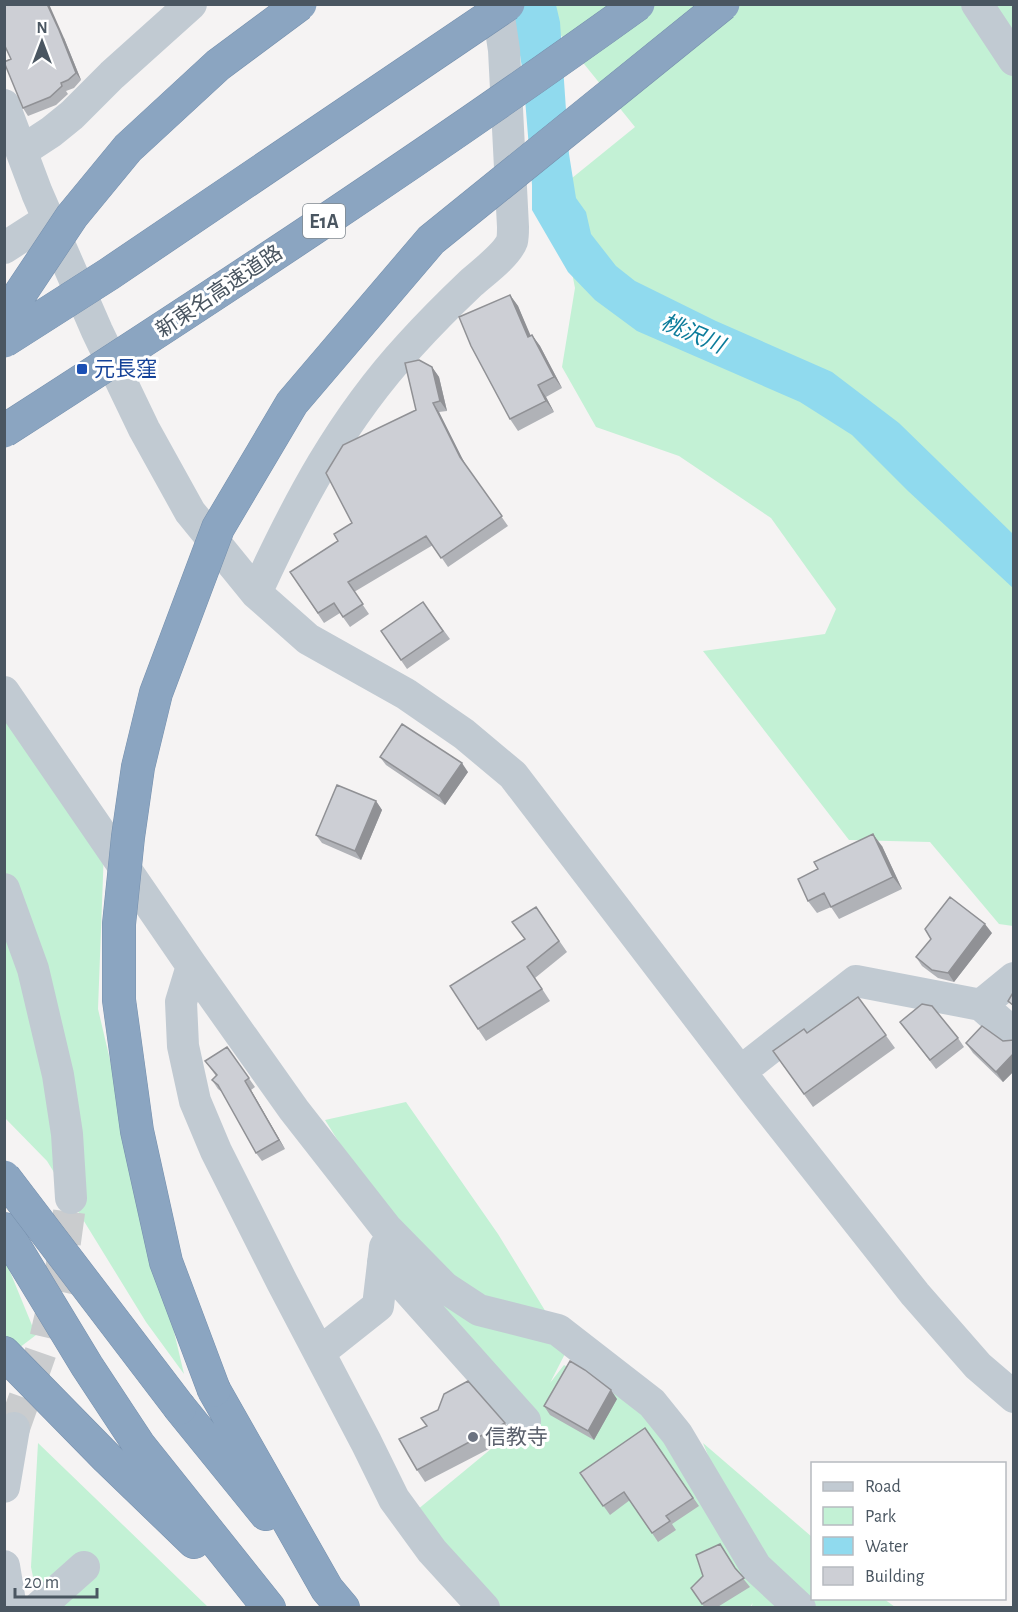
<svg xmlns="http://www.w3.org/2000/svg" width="1018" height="1612" font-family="'Alegreya Sans','Noto Sans JP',sans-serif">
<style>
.green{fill:#c3f1d5}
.water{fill:#90daee}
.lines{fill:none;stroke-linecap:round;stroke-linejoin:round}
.minor-tunnel{stroke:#caccce;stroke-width:32;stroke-dasharray:32 16;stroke-linecap:butt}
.highway-casing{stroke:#7690ad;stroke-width:34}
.minor{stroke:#c1cad2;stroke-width:32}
.highway{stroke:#8ba5c1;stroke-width:33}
.highway-bridge-casing{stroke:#7690ad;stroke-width:34;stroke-linecap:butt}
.highway-bridge{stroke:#8ba5c1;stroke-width:33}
.wall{fill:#b0b2b7}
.shaded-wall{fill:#909195}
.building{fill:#cdcfd5;stroke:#909195;stroke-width:1.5}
.transit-dot{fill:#1a4fb4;stroke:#fff;stroke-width:2}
.worship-dot{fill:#6b7280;stroke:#fff;stroke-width:2}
.labels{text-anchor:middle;stroke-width:6;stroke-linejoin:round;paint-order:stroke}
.shield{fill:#fff;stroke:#808990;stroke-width:1.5}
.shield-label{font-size:20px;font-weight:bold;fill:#4a5661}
.street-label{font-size:21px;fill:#4a5661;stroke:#fff}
.transit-label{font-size:21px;fill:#164399;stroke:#fff;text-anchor:start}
.worship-label{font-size:21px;fill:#5b616d;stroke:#fff;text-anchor:start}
.water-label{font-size:22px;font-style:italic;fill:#0c7c9b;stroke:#fff}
</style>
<rect width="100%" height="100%" fill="#f5f3f3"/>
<path class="green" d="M 539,5 L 1013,5 L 1013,926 L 999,924 L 930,842 L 849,840 L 703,651 L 825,634 L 836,609 L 771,518 L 679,456 L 596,427 L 562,367 L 575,288 L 556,191 L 635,127 L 542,12 Z
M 4,687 L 104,850 L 98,1009 L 184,1374 L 146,1322 L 47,1161 L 5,1118 Z
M 406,1102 L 498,1234 L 568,1348 L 550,1383 L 564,1365 L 669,1425 L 761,1586 L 703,1443 L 812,1537 L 812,1598 L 884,1599 L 895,1607 L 751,1607 L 753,1603 L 749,1608 L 497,1607 L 417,1510 L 525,1421 L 392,1272 L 404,1246 L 325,1120 Z
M 4,1257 L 36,1335 L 19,1348 L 5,1335 Z
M 38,1443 L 208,1607 L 39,1607 L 31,1567 Z"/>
<path class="water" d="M 512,5 L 556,5 L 560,22 L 569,154 L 576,198 L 586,212 L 591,234 L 616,266 L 635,281 L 716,321 L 832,372 L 899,423 L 1013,534 L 1013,588 L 908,491 L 852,435 L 800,402 L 637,331 L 595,300 L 568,272 L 532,210 L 532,185 L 523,74 Z"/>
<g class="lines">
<path class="minor-tunnel" d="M 14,1428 L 45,1340 L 61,1271 L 71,1198"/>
<g class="highway-casing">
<path id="highway" d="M 4,1229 L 87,1366 L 139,1445 L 269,1608
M 4,1353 L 107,1458 L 194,1542
M 214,1390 L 327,1589 L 343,1608
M 180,1408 L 266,1514"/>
</g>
<path class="minor" d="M 977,4 L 1014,60
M 4,105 L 37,193 L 97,331 L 144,429 L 190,512 L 256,593 L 308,639 L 406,694 L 464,734 L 513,775 L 754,1090 L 915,1294 L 978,1366 L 1014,1397
M 22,151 L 51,132 L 72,115 L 112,75 L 191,4
M 4,248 L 49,219
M 256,593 C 298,502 341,420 410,345 C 429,324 450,303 471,283 C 482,273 507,255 512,241 C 513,237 513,231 513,227 L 504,50 L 497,4
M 4,692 L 192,966 L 181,1002 L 183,1046 L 195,1101 L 216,1151 L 282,1282 L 366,1442 L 394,1499 L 432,1551 L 484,1608
M 4,889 L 33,969 L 58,1075 L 67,1134 L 71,1198
M 192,966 L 294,1110 L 387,1229 L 444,1287 L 479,1310 L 558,1330 L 652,1403 L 677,1434 L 756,1567 L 800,1608
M 981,1005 L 1014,978
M 741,1071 L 856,981 L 981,1005 L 1014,1034
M 383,1262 L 525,1421
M 320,1352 L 378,1306 L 385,1247
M 4,1487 L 14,1428
M 4,1566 L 11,1608
M 38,1608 L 84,1567"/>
<use href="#highway" class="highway"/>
<g class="highway-bridge-casing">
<path id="highway-bridge" d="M 4,322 L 14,303 L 72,216 L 128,148 L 218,65 L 300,4
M 4,341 L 109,274 L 508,4
M 4,431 C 218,293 431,153 638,4
M 4,1177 L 180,1408
M 214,1390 L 166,1262 L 137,1131 L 119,1000 L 119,924 L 128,837 L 138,767 L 156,693 L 218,528 L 292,403 L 431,240 L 723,4"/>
</g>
<use href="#highway-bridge" class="highway-bridge"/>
</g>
<path class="wall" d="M 64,38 L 81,80 L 74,88 L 66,91 L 68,94 L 56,105 L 28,116 L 23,108 L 11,59 Z
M 510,295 L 518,306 L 530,336 L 532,335 L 540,346 L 562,388 L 546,397 L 554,412 L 518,431 L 510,419 Z
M 432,367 L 439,377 L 447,411 L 439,412 L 466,466 L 508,526 L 448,567 L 433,545 L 354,592 L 369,614 L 350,627 L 340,613 L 324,623 L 290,572 L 338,541 L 352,523 L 416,410 Z
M 423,602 L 450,639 L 407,669 L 381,631 Z
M 380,757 L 468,772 L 445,805 L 386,765 Z
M 376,801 L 382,810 L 361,860 L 322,843 L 316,835 Z
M 882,846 L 902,889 L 839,919 L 831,907 L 817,913 L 808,901 Z
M 536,907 L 567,952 L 535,978 L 550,1001 L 486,1041 L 478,1029 L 525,939 Z
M 992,933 L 954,982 L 938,978 L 922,966 L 916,957 Z
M 858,997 L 895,1048 L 813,1107 L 773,1051 L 807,1033 Z
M 900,1022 L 958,1038 L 964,1047 L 936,1069 Z
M 1014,1040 L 1014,1071 L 1003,1082 L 973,1053 L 966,1043 L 1012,1041 Z
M 227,1047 L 255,1087 L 251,1090 L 285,1149 L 262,1161 L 256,1153 L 222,1092 L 218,1089 L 212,1080 L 216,1076 L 205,1061 Z
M 617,1399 L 594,1440 L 550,1415 L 544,1406 Z
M 505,1423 L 514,1436 L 425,1482 L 417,1470 Z
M 645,1428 L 699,1506 L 672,1524 L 676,1530 L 658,1542 L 630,1500 L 610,1515 L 580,1473 Z
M 720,1544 L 737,1571 L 750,1587 L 716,1608 L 705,1608 L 691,1588 L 703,1576 Z"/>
<path class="shaded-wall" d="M 47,4 L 49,4 L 64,38 L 81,80 L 76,73 Z
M 510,295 L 518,306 L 536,348 L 528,337 Z
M 532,335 L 540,346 L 562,388 L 554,377 Z
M 432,367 L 439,377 L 447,411 L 440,401 Z
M 538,385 L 546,397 L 554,412 L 546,401 Z
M 433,403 L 439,412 L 466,466 L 460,457 Z
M 462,763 L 468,772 L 445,805 L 439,796 Z
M 376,801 L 382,810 L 361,860 L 355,851 Z
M 873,834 L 882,846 L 902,889 L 893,877 Z
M 985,924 L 992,933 L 954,982 L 948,973 Z
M 1014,1053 L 1014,1071 L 1003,1082 L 996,1072 Z
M 245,1081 L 251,1090 L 285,1149 L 279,1140 Z
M 611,1390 L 617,1399 L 594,1440 L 588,1431 Z"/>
<path class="building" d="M 4,4 L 47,4 L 59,30 L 76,73 L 68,80 L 61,83 L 62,86 L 50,97 L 23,108 L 4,62 L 11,59 L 4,44 Z
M 510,295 L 528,337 L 532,335 L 554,377 L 538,385 L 546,401 L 510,419 L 471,346 L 459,317 Z
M 419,360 L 432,367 L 440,401 L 433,403 L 460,457 L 502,516 L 441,558 L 426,536 L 348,582 L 363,604 L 343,617 L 334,603 L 318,613 L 290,572 L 338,541 L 334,534 L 352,523 L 326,473 L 343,445 L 416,410 L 405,363 Z
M 423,602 L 443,631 L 401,660 L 381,631 Z
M 402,724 L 462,763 L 439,796 L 380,757 Z
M 337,785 L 376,801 L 355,851 L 316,835 Z
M 873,834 L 893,877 L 831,907 L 824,893 L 808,901 L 798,879 L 818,869 L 814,862 Z
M 950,897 L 985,924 L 948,973 L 932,970 L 916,957 L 931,939 L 925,929 Z
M 536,907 L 559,941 L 527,967 L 542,989 L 478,1029 L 450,986 L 525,939 L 512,922 Z
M 1014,991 L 1014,1006 L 1008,1001 Z
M 858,997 L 886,1035 L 804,1094 L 773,1051 L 804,1029 L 807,1033 Z
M 922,1004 L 932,1006 L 958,1038 L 930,1060 L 900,1022 Z
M 982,1026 L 1003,1041 L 1014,1040 L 1014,1053 L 996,1072 L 966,1043 Z
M 227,1047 L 249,1078 L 245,1081 L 279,1140 L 256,1153 L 218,1085 L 212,1080 L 217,1075 L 205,1061 Z
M 570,1361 L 585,1370 L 611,1390 L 588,1431 L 544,1406 Z
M 468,1381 L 505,1423 L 417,1470 L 399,1439 L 427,1426 L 421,1418 L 438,1410 L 444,1394 Z
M 645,1428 L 693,1498 L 666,1516 L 670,1521 L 652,1533 L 624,1492 L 603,1506 L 580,1473 Z
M 720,1544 L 735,1568 L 744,1578 L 702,1604 L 691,1588 L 703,1576 L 696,1555 Z"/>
<rect class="transit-dot" x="76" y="363" width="12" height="12" rx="3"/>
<circle class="worship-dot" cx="473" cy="1437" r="6"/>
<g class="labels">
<rect class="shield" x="303" y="204" width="42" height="34" rx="4.5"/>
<g class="shield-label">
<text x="324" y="228">E1A</text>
</g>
<g class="street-label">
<text transform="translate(219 291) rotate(-34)" y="7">新東名高速道路</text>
</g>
<g class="transit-label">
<text x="94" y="376">元長窪</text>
</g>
<g class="worship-label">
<text x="485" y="1444">信教寺</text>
</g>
<g class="water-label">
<text transform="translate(693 333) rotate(23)" y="8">桃沢川</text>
</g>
</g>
<rect width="1018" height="1612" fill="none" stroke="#4a5661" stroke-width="12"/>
<rect x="811" y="1462" width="195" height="138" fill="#ffffff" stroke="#b7bbc0" stroke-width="1.5"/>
<rect x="823" y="1482" width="30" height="9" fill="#c1cad2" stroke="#b7bbc0" stroke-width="1.5"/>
<text x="865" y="1492" font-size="18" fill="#4a5661">Road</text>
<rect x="823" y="1507" width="30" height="18" fill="#c3f1d5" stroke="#b7bbc0" stroke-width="1.5"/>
<text x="865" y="1522" font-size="18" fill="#4a5661">Park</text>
<rect x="823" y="1537" width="30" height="18" fill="#90daee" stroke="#b7bbc0" stroke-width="1.5"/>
<text x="865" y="1552" font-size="18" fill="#4a5661">Water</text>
<rect x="823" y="1567" width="30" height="18" fill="#cdcfd5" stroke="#b7bbc0" stroke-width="1.5"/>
<text x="865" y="1582" font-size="18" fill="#4a5661">Building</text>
<g transform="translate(42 42)" stroke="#ffffff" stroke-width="4.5" paint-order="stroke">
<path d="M0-4.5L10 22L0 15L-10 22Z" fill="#4a5661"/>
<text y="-9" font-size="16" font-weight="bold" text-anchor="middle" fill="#4a5661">N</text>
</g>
<path d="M15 1588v9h82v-9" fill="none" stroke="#4a5661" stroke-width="3"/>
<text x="24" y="1588" font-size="18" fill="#4a5661" stroke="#ffffff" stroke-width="4.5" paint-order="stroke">20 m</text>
</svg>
